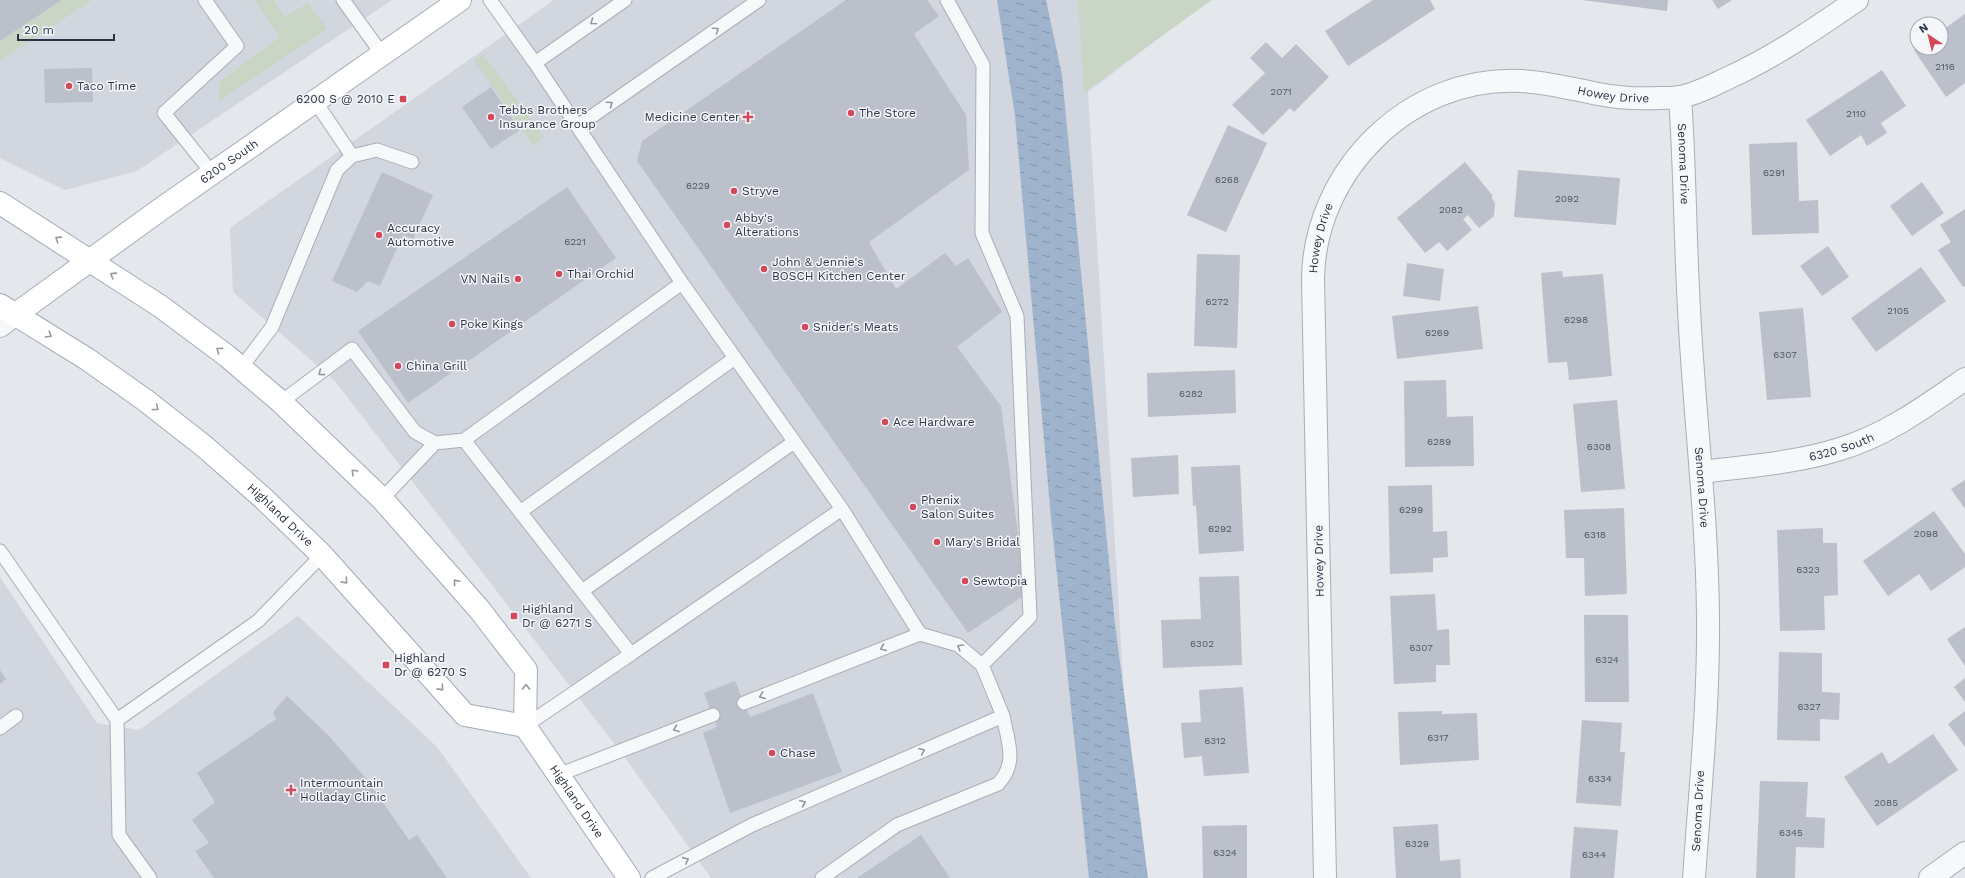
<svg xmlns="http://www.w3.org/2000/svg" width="1965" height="878" font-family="'Work Sans',sans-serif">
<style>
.built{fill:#d2d6de}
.grass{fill:#c9d6c5}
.water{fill:url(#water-ripples)}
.building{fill:#bbc0ca}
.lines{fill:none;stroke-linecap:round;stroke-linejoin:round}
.service-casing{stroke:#a9aeb7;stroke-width:15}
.minor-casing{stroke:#a9aeb7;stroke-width:24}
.secondary-casing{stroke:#a9aeb7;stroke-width:24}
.primary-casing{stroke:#a3abb8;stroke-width:24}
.service{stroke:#f7f8fa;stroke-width:13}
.minor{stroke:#f7f8fa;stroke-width:22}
.secondary{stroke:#fff;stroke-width:22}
.primary{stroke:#fff;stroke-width:22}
.oneway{stroke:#9196a0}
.oneway2{stroke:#959aa2}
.poi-dot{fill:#d1495b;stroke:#f4f6f9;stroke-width:1.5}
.labels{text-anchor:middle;stroke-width:3;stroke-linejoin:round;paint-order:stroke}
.number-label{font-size:10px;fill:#4f5766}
.poi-label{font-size:12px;fill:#2b3445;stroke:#f4f6f9;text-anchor:start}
.street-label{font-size:12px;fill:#2b3445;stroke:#f4f6f9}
</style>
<defs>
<pattern id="water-ripples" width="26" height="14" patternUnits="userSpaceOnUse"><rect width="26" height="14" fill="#9fb4cc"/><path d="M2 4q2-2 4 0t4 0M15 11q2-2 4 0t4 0" fill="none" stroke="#8293a7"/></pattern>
</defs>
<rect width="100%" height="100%" fill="#e4e7ec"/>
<path class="built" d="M 0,0 L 392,0 L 137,171 L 65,190 L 0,158 Z
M 554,0 L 1209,0 L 1088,92 L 1135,878 L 711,878 L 626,759 L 335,381 L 233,292 L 230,228 Z
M 0,577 L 97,723 L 139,730 L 298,616 L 437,747 L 531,878 L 0,878 Z"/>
<path class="grass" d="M 62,0 L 92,0 L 0,61 L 0,41 Z
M 255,0 L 274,0 L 285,17 L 308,3 L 327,29 L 219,101 L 220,81 L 280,37 Z
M 1078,0 L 1212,0 L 1084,92 Z
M 483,54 L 544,137 L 533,146 L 474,60 Z"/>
<path class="water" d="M 997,0 L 1046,0 L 1062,75 L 1115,624 L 1148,878 L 1089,878 L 1051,518 L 1015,116 Z"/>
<path class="building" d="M 0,0 L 62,0 L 0,41 Z
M 846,0 L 927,0 L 939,16 L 914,34 L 966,115 L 969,170 L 869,242 L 896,289 L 945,253 L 956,266 L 968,258 L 1002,312 L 957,347 L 1001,406 L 1026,594 L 968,633 L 637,161 L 642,141 Z
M 1373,0 L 1430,0 L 1435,9 L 1348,66 L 1325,31 Z
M 1582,0 L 1668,0 L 1667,11 Z
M 1712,0 L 1732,0 L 1718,9 Z
M 1965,14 L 1965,83 L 1946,97 L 1914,50 L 1916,48 L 1941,48 L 1941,31 Z
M 1266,42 L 1282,58 L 1296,44 L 1329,77 L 1294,112 L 1290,108 L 1263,135 L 1232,105 L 1265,73 L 1250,58 Z
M 92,68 L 93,102 L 45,103 L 44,69 Z
M 1882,70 L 1906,106 L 1881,123 L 1887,133 L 1867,146 L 1861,135 L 1830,156 L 1806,120 Z
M 491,87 L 520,130 L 491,149 L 462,107 Z
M 1228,125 L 1267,143 L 1226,232 L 1187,215 Z
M 1797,142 L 1799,201 L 1818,200 L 1819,233 L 1752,235 L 1749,144 Z
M 1465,162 L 1493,196 L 1491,197 L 1495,203 L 1494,216 L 1479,228 L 1468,215 L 1463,219 L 1472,230 L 1447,251 L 1439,242 L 1425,253 L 1397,218 Z
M 1518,170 L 1620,178 L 1616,225 L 1514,217 Z
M 382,172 L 433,195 L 413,239 L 403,235 L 380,286 L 368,281 L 357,292 L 332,281 Z
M 1922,182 L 1944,213 L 1912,236 L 1890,206 Z
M 567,187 L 616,258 L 408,403 L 358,331 Z
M 1965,209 L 1965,286 L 1963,287 L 1938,250 L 1951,242 L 1940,225 Z
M 1828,246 L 1849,277 L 1822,296 L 1800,266 Z
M 1197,254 L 1240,255 L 1237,348 L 1194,346 Z
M 1407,263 L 1444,269 L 1440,301 L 1403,296 Z
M 1921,267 L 1946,301 L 1876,352 L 1851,318 Z
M 1562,271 L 1563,277 L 1603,274 L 1612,376 L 1569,380 L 1567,362 L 1548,363 L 1541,273 Z
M 1478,306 L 1483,349 L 1397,359 L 1392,316 Z
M 1803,308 L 1811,397 L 1767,400 L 1759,312 Z
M 1235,370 L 1236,413 L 1148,417 L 1147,373 Z
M 1446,380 L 1447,417 L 1473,416 L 1474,466 L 1405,467 L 1404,381 Z
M 1617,400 L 1625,489 L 1581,492 L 1573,404 Z
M 1178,455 L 1179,494 L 1133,497 L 1131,458 Z
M 1240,465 L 1244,551 L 1199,554 L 1196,505 L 1193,506 L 1191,467 Z
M 1965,480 L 1965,509 L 1951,489 Z
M 1432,485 L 1433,532 L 1447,531 L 1448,557 L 1433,558 L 1433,572 L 1390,574 L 1388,486 Z
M 1624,508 L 1627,594 L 1585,596 L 1584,558 L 1566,558 L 1564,510 Z
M 1934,511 L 1965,554 L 1965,567 L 1931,591 L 1919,574 L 1888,596 L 1863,561 Z
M 1823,528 L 1823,543 L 1837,543 L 1838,595 L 1824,596 L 1825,630 L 1780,631 L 1777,530 Z
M 1239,576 L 1242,665 L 1163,668 L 1161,620 L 1201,619 L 1199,577 Z
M 1435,594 L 1437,630 L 1449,629 L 1450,665 L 1436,665 L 1436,682 L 1394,684 L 1390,596 Z
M 1584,615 L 1628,615 L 1629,702 L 1585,702 Z
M 1965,627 L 1965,666 L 1947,639 Z
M 1779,652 L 1822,653 L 1822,692 L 1840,693 L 1839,720 L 1820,719 L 1820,741 L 1777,740 Z
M 0,670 L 6,679 L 0,684 Z
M 1965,678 L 1965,702 L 1954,687 Z
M 735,681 L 750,717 L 813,693 L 842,772 L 730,813 L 703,733 L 717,727 L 704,693 Z
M 1243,687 L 1249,773 L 1204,776 L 1202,756 L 1184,758 L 1181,723 L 1201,722 L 1199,690 Z
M 287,696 L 328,735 L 366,778 L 409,840 L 417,835 L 447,878 L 214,878 L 195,851 L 209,843 L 192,820 L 215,802 L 197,773 L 276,719 L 273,712 Z
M 1442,711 L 1442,714 L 1477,713 L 1479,760 L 1400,765 L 1398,712 Z
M 1965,711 L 1965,747 L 1948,724 Z
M 1582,720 L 1622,723 L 1620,752 L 1625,752 L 1621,806 L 1576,803 Z
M 1933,734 L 1958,770 L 1877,826 L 1844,777 L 1882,752 L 1889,764 Z
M 1760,781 L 1808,782 L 1806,817 L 1825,818 L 1824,848 L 1796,847 L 1795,878 L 1756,878 Z
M 1438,824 L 1440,861 L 1460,859 L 1461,878 L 1396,878 L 1393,827 Z
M 1247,825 L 1247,878 L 1203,878 L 1202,826 Z
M 1574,827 L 1618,830 L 1614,878 L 1570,878 Z
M 921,835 L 950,878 L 857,878 Z"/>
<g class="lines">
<g class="service-casing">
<path id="service" d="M 205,0 L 237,46 L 164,113 L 212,173
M 343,0 L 382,54
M 947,0 L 983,65 L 982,233 L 1017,316 L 1030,617 L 982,665
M 535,63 L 625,0
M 578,126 L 759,0
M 352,156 L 377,150 L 412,162
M 682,283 L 842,509
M 241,368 L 272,327 L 337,170 L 352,156 L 315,101
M 281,402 L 352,349 L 415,432 L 435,443
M 464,440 L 682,283 L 535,63 L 490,0
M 382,499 L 435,443 L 464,440 L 631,654 L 842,509 L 920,634
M 520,512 L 735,358
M 0,551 L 117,720 L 119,835 L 150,878
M 582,591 L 794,442
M 117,720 L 258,621 L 322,555
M 525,726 L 631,654
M 0,728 L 16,716
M 558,775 L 713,715
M 652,878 L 752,825 L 1003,716 L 982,665 L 958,645 L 920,634 L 744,703
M 822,878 L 897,825 L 998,784 C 1018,763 1008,742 1003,716"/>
</g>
<g class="minor-casing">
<g id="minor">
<path id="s1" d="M 1680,97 C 1685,168 1685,238 1689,309 C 1694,411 1707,513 1708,615 C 1709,703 1700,791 1694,878"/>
<path d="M 0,326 L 16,314"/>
<path id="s2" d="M 1702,472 C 1748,466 1796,463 1840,449 C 1887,435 1926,406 1965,379"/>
<path id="s3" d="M 1325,878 L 1313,278 C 1315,170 1410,75 1521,81 C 1547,82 1572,89 1598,94 C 1618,98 1639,99 1660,98 C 1666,98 1674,98 1680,97 C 1697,94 1713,85 1728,78 C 1774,57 1815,29 1857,0"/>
<path d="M 1930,878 L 1965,853"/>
</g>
</g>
<g class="secondary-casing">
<g id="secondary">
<path id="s4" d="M 16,314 L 161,209 L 460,0"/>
</g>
</g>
<g class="primary-casing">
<g id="primary">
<path id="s5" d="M 0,203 L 160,306 L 227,356 L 281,402 L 382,499 L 479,609 L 526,670 L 525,726 L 629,878"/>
<path id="s6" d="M 0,305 L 87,359 L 145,400 L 205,447 L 264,499 L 322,555 L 465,715 L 525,726"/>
</g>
</g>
<use href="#service" class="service"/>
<use href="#minor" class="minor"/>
<use href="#secondary" class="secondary"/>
<use href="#primary" class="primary"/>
</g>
<defs><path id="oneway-chevron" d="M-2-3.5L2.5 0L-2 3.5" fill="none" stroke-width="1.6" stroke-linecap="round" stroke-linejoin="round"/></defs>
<g class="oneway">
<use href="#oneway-chevron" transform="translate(593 22) rotate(145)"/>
<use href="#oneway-chevron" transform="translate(716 30) rotate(-35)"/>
<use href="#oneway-chevron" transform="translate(610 104) rotate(-35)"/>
<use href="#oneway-chevron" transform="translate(321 373) rotate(143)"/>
<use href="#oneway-chevron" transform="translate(960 647) rotate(-149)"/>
<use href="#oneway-chevron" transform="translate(883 648) rotate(159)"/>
<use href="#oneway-chevron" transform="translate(762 696) rotate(159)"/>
<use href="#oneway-chevron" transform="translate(676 729) rotate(159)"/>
<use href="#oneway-chevron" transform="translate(922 751) rotate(-23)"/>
<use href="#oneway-chevron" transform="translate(803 803) rotate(-23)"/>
<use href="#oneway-chevron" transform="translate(686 860) rotate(-28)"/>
</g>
<g class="oneway2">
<use href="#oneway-chevron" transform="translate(58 239) rotate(-147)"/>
<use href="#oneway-chevron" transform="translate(113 275) rotate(-147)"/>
<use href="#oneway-chevron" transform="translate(49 335) rotate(32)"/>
<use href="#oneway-chevron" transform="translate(219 350) rotate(-143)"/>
<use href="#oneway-chevron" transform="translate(156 408) rotate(38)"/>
<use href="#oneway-chevron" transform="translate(354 472) rotate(-135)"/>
<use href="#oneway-chevron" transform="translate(345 581) rotate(48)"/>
<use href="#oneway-chevron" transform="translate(456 582) rotate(-131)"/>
<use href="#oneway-chevron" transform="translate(526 687) rotate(-89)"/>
<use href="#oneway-chevron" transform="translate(441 688) rotate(48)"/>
</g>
<g class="poi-dot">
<circle cx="69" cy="86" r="4"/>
<rect x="399" y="95" width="8" height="8" rx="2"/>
<circle cx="851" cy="113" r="4"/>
<circle cx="491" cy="117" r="4"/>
<path d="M746 111h4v4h4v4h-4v4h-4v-4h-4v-4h4z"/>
<circle cx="734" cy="191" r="4"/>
<circle cx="727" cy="225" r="4"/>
<circle cx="379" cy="235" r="4"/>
<circle cx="764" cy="269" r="4"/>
<circle cx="559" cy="274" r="4"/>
<circle cx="518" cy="279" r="4"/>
<circle cx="452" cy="324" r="4"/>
<circle cx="805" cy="327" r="4"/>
<circle cx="398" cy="366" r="4"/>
<circle cx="885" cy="422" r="4"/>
<circle cx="913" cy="507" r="4"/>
<circle cx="937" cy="542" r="4"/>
<circle cx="965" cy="581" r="4"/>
<rect x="510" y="612" width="8" height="8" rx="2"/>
<rect x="382" y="661" width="8" height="8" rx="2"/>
<circle cx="772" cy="753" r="4"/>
<path d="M289 784h4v4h4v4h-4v4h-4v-4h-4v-4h4z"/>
</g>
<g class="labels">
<g class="number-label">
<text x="1945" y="70">2116</text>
<text x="1281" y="95">2071</text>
<text x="1856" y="117">2110</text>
<text x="1774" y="176">6291</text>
<text x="1227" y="183">6268</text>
<text x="698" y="189">6229</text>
<text x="1567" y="202">2092</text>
<text x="1451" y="213">2082</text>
<text x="575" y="245">6221</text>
<text x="1217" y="305">6272</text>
<text x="1898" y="314">2105</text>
<text x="1576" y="323">6298</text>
<text x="1437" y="336">6269</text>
<text x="1785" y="358">6307</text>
<text x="1191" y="397">6282</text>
<text x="1439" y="445">6289</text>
<text x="1599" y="450">6308</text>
<text x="1411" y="513">6299</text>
<text x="1220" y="532">6292</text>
<text x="1926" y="537">2098</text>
<text x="1595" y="538">6318</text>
<text x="1808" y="573">6323</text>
<text x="1202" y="647">6302</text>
<text x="1421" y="651">6307</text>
<text x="1607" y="663">6324</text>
<text x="1809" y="710">6327</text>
<text x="1438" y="741">6317</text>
<text x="1215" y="744">6312</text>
<text x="1600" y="782">6334</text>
<text x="1886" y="806">2085</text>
<text x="1791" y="836">6345</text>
<text x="1417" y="847">6329</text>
<text x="1225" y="856">6324</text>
<text x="1594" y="858">6344</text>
</g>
<g class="poi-label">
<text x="77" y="90">Taco Time</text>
<text x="395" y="103" text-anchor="end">6200 S @ 2010 E</text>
<text x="499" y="114">Tebbs Brothers<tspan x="499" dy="14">Insurance Group</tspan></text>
<text x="859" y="117">The Store</text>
<text x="740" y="121" text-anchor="end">Medicine Center</text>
<text x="742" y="195">Stryve</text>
<text x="735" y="222">Abby's<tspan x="735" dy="14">Alterations</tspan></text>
<text x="387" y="232">Accuracy<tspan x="387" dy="14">Automotive</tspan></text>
<text x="772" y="266">John &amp; Jennie's<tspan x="772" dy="14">BOSCH Kitchen Center</tspan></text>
<text x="567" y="278">Thai Orchid</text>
<text x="510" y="283" text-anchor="end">VN Nails</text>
<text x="460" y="328">Poke Kings</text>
<text x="813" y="331">Snider's Meats</text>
<text x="406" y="370">China Grill</text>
<text x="893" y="426">Ace Hardware</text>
<text x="921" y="504">Phenix<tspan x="921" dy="14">Salon Suites</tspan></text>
<text x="945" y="546">Mary's Bridal</text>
<text x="973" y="585">Sewtopia</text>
<text x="522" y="613">Highland<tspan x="522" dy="14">Dr @ 6271 S</tspan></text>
<text x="394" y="662">Highland<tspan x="394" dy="14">Dr @ 6270 S</tspan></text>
<text x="780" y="757">Chase</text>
<text x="300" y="787">Intermountain<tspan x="300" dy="14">Holladay Clinic</tspan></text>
</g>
<g class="street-label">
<text dy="4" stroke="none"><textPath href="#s3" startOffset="1012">Howey Drive</textPath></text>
<text dy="4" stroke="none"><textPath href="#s4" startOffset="262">6200 South</textPath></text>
<text dy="4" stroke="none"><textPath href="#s1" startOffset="67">Senoma Drive</textPath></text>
<text dy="4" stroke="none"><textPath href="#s3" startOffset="641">Howey Drive</textPath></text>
<text dy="4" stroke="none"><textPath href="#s2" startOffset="142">6320 South</textPath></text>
<text dy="4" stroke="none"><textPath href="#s1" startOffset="391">Senoma Drive</textPath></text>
<text dy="4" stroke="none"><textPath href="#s6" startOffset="351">Highland Drive</textPath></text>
<text transform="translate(1319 561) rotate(-91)" y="4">Howey Drive</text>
<text dy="4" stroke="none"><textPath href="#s5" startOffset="856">Highland Drive</textPath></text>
<text transform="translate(1698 811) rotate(-87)" y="4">Senoma Drive</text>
</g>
</g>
<g transform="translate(1929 36) rotate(325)"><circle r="19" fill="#f4f6f9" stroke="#a4a8b1"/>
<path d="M0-3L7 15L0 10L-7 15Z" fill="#d1495b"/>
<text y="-6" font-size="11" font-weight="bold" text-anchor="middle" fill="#2b3445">N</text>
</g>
<path d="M18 34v6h96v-6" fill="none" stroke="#2b3445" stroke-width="2"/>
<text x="24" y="34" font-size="12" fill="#2b3445" stroke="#f4f6f9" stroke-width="3" paint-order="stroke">20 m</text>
</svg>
